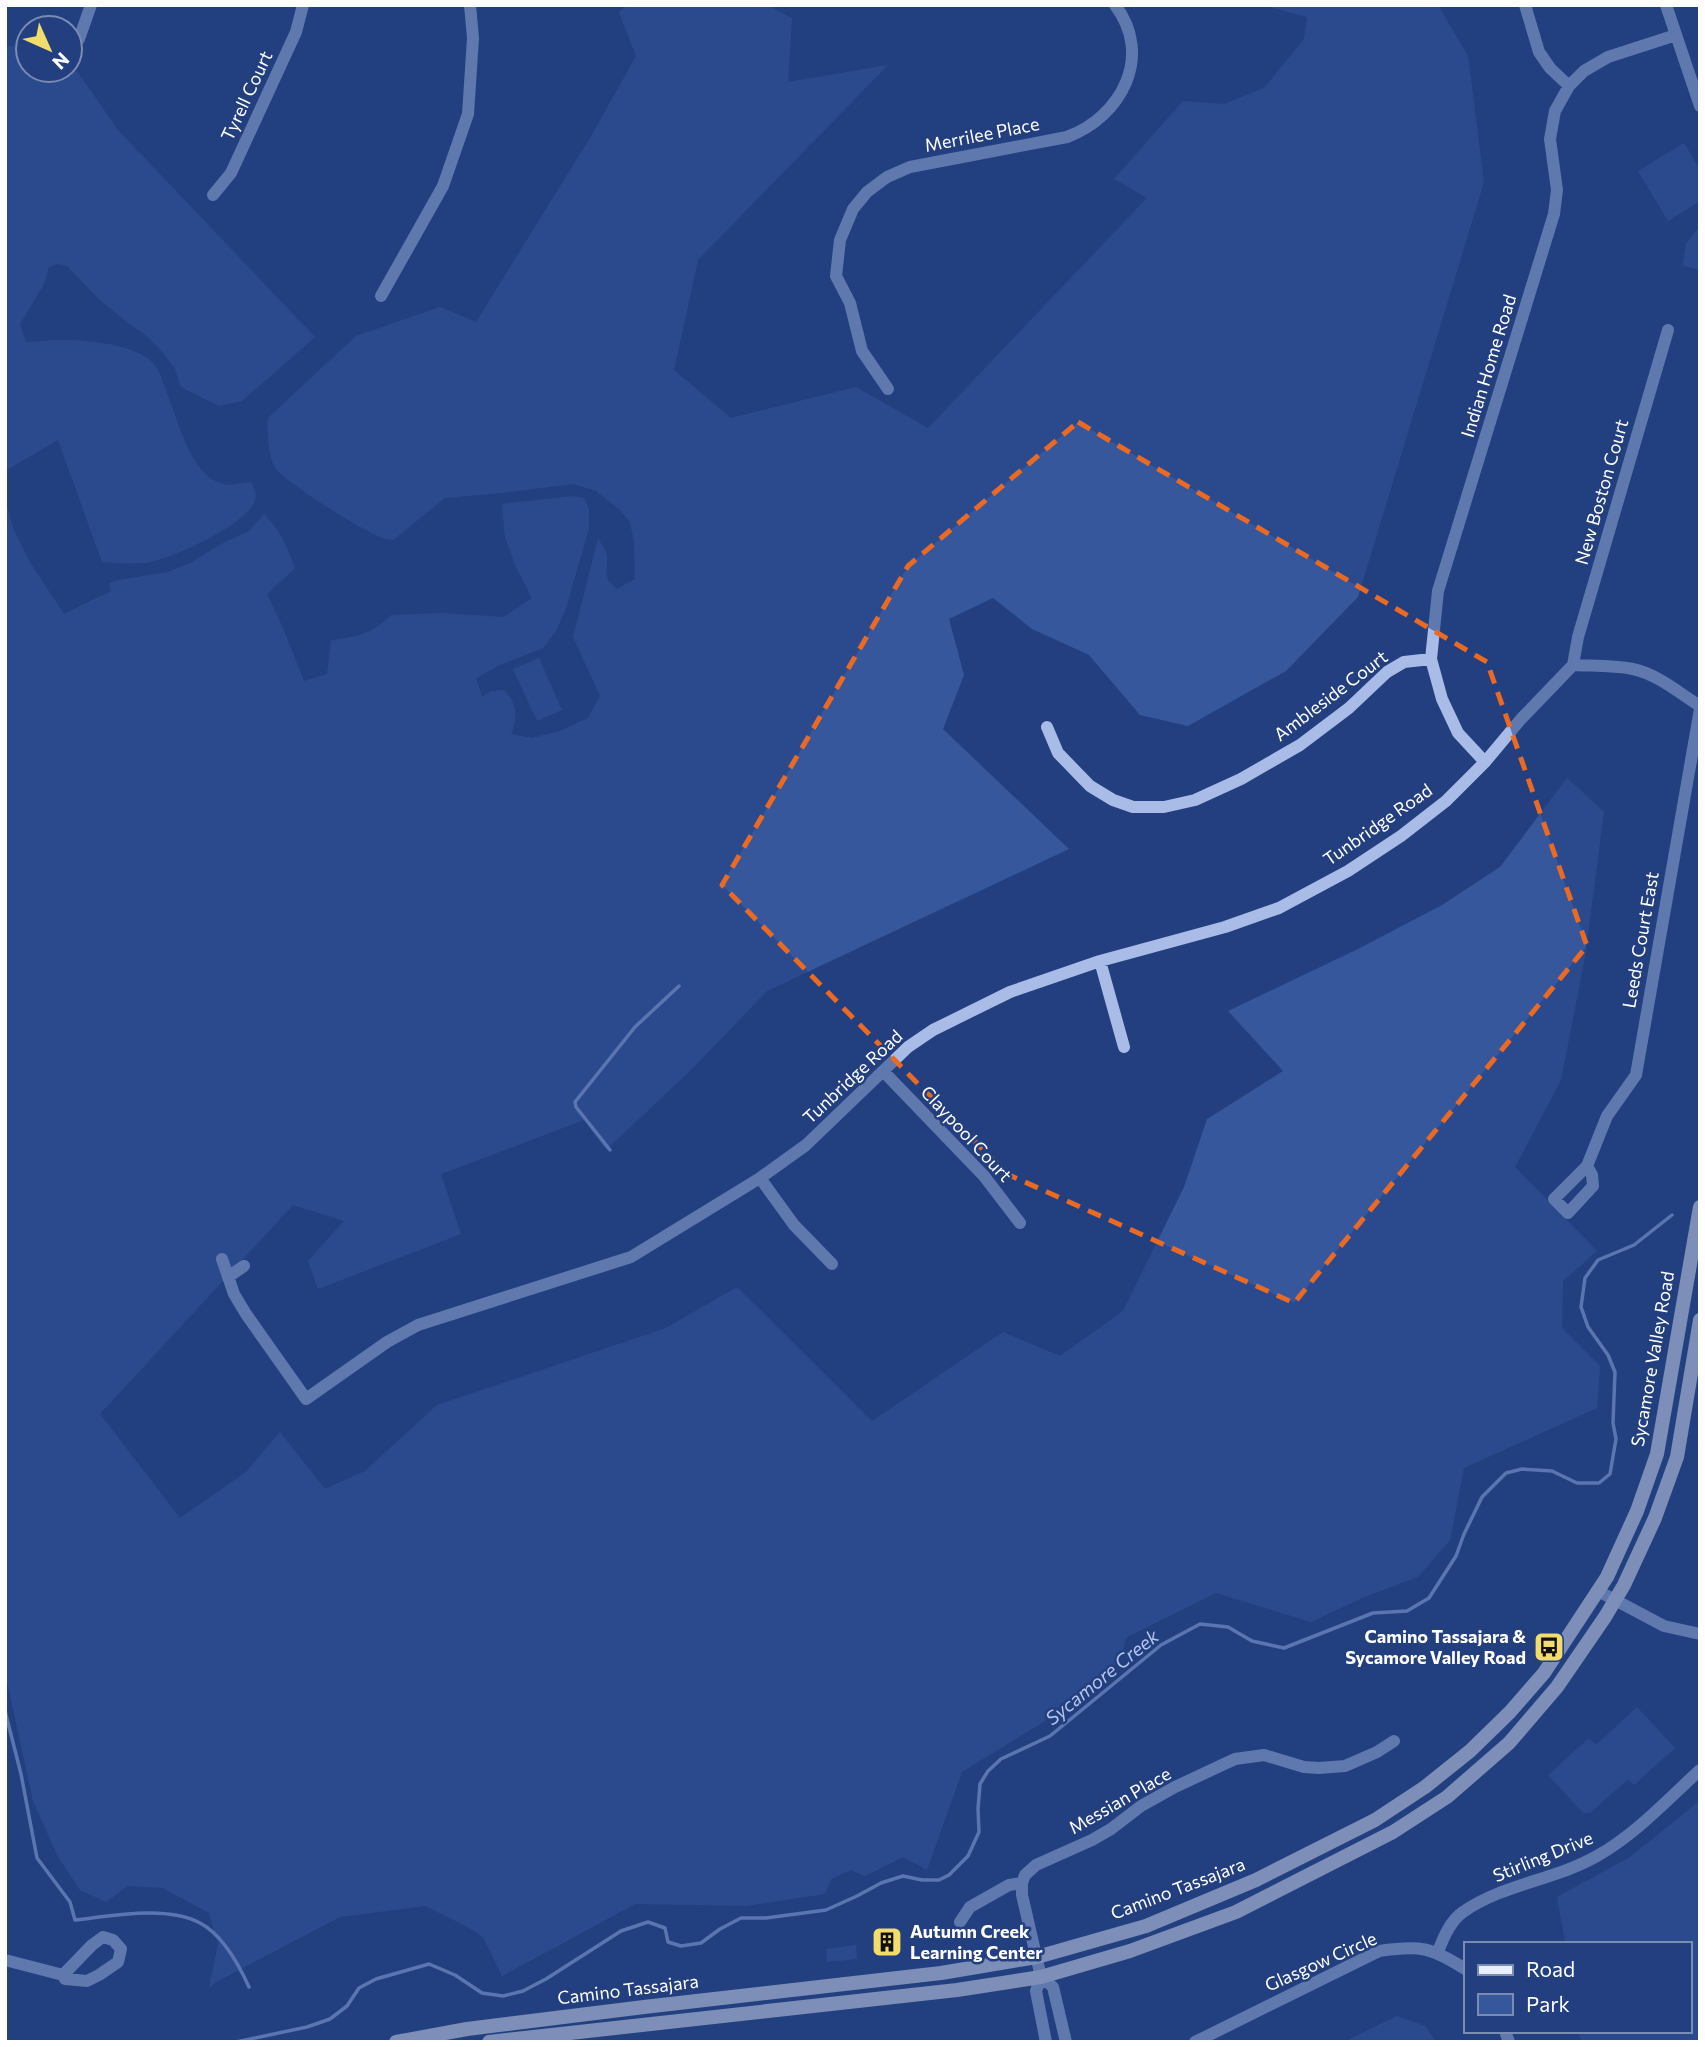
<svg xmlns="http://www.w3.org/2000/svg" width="1705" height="2047" font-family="Commissioner,sans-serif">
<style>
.green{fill:#37579d}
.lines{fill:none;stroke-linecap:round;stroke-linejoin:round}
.stream{stroke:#9db5e8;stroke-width:3.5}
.minor{stroke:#a9bce7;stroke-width:12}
.major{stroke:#eaeffd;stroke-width:14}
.marked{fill:none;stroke:#ea6a24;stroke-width:5;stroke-dasharray:14 9;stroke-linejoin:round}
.labels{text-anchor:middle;stroke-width:5;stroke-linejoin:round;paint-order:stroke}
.street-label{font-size:18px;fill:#fff;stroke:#233f7f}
.poi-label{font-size:18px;font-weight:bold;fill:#fff;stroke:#233f7f;text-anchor:end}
.water-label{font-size:19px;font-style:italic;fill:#b4c7ee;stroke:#233f7f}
</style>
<rect width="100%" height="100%" fill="#233f7f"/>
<path class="green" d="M 628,5 L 663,7 L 666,5 L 767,5 L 792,18 L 788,82 L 888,65 L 698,260 L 674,370 L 731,418 L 856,387 L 928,428 L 1147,198 L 1114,179 L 1183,101 L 1224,104 L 1264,88 L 1304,39 L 1307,17 L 1263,5 L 1438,5 L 1468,56 L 1484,182 L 1358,597 L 1286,671 L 1188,726 L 1140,715 L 1089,655 L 1032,629 L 993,598 L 949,619 L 964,675 L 943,729 L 1069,849 L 767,991 L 692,1069 L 606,1150 L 584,1120 L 441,1174 L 461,1234 L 318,1289 L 308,1261 L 344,1221 L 293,1205 L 100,1414 L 180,1518 L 246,1472 L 280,1432 L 325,1489 L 365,1471 L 437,1405 L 666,1328 L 737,1287 L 872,1421 L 1003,1332 L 1060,1356 L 1123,1311 L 1184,1187 L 1207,1119 L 1283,1071 L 1228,1011 L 1358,949 L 1442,905 L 1500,867 L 1567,778 L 1604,812 L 1585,957 L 1561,1080 L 1515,1167 L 1597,1251 L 1563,1281 L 1562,1328 L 1600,1366 L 1597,1408 L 1464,1468 L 1450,1540 L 1418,1577 L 1362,1598 L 1311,1622 L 1216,1593 L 1127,1637 L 1119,1661 L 1058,1713 L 962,1772 L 927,1870 L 903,1857 L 865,1876 L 851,1870 L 831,1879 L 825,1894 L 746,1906 L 635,1904 L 502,1976 L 483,1937 L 466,1926 L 425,1906 L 340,1917 L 216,1982 L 209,1988 L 218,1944 L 209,1913 L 163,1888 L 128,1886 L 106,1902 L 80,1890 L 57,1855 L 33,1801 L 5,1672 L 5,500 L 13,528 L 31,564 L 64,614 L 111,591 L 109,583 L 118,580 L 168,572 L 190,563 L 225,542 L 249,531 L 264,514 C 280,530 287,547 295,568 L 267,594 L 283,628 L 304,681 L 327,674 L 331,640 C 357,637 373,634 391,615 L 442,613 L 504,617 L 532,598 L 517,569 L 505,538 L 502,504 L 573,496 L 584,498 L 589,509 L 589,528 L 566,608 L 556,631 L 543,648 L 502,664 L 476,678 L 482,697 L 491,691 L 504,690 C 517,703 518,718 511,734 L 532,738 L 560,731 L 588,718 L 600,696 L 573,637 L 598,539 C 602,545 606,550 607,556 C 608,574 601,575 617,589 L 635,579 L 634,542 L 630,522 L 620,510 L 596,491 L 573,484 L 501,493 L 445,498 L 393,540 C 391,540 384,539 383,538 C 366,533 279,479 274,466 C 268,452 267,433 268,418 L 356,336 L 440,307 L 476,322 L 593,133 L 636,56 L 619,12 Z
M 28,43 L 28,70 L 70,70 L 70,61 L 118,130 L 315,337 L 242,401 L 219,406 L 181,387 L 175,369 L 163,353 L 147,336 L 128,323 L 100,300 L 67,266 L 57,264 L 49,267 L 44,284 L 20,324 L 26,342 C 37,342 48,340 58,340 C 82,339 136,344 152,362 C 159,369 163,382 166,391 C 178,419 190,477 224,484 C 232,486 242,483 251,482 C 254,489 258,494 254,502 C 244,526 176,556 151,562 C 136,565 118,563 102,562 L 58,440 L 5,471 L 5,47 Z
M 1684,143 L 1700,170 L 1700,201 L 1668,221 L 1638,171 Z
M 1700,226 L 1700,270 L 1683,266 L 1686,244 Z
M 539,658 L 562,710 L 537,721 L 513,669 Z
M 1637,1707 L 1675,1748 L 1634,1785 L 1628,1779 L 1590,1813 L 1583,1813 L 1548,1775 L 1589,1738 L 1596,1745 Z
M 1697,1803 L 1700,1806 L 1700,2042 L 1582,2042 L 1578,2031 L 1689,2031 L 1689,1944 L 1563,1944 L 1565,1941 L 1557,1897 L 1630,1857 Z
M 856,1945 L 857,1959 L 827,1962 L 826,1949 Z
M 1397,2016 L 1425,2026 L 1436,2042 L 1344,2042 Z"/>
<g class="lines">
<path class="stream" d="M 610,1150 L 576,1107 L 575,1102 L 635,1027 L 679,986
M 5,1667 L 5,1675
M 5,1711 L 21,1774 L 37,1858 L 70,1902 L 75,1920 C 111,1916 167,1905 200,1923 C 223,1935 239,1965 249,1987
M 236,2042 L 307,2027 L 330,2019 L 347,2006 L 359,1988 L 376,1979 L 429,1964 L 455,1975 L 482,1993 L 503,1996 L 523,1991 L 546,1979 L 621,1931 L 648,1922 L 665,1928 L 668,1942 L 681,1946 L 701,1943 L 720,1929 L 741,1918 L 766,1918 L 826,1910 L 857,1896 L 881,1883 L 903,1876 L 922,1880 L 939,1880 L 949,1875 L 968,1856 L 979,1832 L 978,1809 L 980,1784 L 988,1771 L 1001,1759 L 1050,1736 L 1161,1645 L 1200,1624 L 1228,1627 L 1252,1641 L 1284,1648 L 1373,1613 L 1407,1611 L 1429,1598 L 1456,1556 L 1464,1534 L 1482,1497 L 1506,1473 L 1522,1469 L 1552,1471 L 1577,1483 L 1599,1483 L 1610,1474 L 1616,1439 L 1613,1423 L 1615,1372 L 1608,1355 L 1588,1327 L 1581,1307 L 1585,1278 L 1598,1260 L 1634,1245 L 1672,1215"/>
<path class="minor" d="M 1525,5 L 1539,52 L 1550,68 L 1569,86
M 1666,5 L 1700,106
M 79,39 L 91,5
M 213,195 L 231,173 L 296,32 L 303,5
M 381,296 L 443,186 L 468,114 L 473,38 L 470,5
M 888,389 L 862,351 L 850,303 L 836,276 L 840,240 L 853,209 L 867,192 L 887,177 L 910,167 L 1067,137 C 1121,117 1154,56 1115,5
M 1573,665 L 1578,637 L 1668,330
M 1047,727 L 1058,753 L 1090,786 L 1113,800 L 1133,807 L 1164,807 L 1195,800 L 1241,779 L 1300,745 L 1349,708 L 1387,672 L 1404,662 L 1431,659
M 1485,762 L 1458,733 L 1442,699 L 1431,659 L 1438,591 L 1554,214 L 1557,190 L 1550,139 L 1555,111 L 1569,86 L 1584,71 L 1608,57 L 1676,35
M 1100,961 L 1124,1047
M 883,1071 L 984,1176 L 1020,1223
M 1587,1166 L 1592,1175 L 1593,1186 L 1568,1213 L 1554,1199 L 1587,1166 L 1607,1116 L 1636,1075 L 1700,709
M 760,1178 L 794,1225 L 832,1264
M 222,1259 L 234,1294 L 246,1314 L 306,1399 L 387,1342 L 418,1325 L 631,1257 L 760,1178 L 806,1145 L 908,1047 L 933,1030 L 1010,992 L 1100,961 L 1225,927 L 1279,908 L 1348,871 L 1401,836 L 1446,801 L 1485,762 L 1521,719 L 1573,665 C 1593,666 1613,665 1633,669 C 1657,674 1679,693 1700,706
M 228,1277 L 244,1266
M 1598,1591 L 1664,1626 L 1700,1634
M 960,1922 L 970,1907 L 1009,1885 L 1022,1883
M 1438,1952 C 1443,1938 1450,1921 1463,1912 C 1503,1884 1555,1880 1597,1856 C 1636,1834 1667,1800 1700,1770
M 5,1960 L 63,1975 L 65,1979 L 87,1981 L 99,1975 L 118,1962 L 121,1949 L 113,1940 L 103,1937 L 92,1945 L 63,1975
M 1041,1977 L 1053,1987 L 1066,2042
M 1505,2031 L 1509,2042
M 1046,2042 L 1036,1991 L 1041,1977 L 1022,1895 L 1022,1883 L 1025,1875 L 1036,1865 L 1092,1840 L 1111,1829 L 1141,1806 L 1175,1787 L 1235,1759 L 1264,1755 L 1304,1767 L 1319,1768 L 1345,1766 L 1377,1752 L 1394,1741
M 1195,2042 L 1379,1951 C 1420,1945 1431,1947 1465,1969"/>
<path class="major" d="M 396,2042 L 467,2029 L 644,2007 L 941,1973 L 1037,1957 L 1146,1926 L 1256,1880 L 1375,1820 L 1425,1787 L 1470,1751 L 1510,1712 L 1544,1673 L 1607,1577 L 1637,1511 L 1657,1454 L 1700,1207
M 489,2042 L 957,1990 L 1041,1977 L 1130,1951 L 1236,1912 L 1393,1832 L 1447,1797 L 1509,1743 L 1557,1687 L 1605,1617 L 1624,1585 L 1655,1518 L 1677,1457 L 1700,1320"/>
</g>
<path d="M0 0H1705V2047H0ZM 1078,422 L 1487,662 L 1587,946 L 1294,1303 L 1007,1174 L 722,885 L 908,566 Z" fill="#233f7f" fill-opacity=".55" fill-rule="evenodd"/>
<path class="marked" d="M 1078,422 L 1487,662 L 1587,946 L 1294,1303 L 1007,1174 L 722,885 L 908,566 Z"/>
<defs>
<g id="bus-square" transform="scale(1.575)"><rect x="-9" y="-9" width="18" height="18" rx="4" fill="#f2dd6c" stroke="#233f7f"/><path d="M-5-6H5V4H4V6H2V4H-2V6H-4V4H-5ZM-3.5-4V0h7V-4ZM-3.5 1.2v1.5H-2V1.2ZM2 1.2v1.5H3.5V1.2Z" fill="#111"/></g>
<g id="building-square" transform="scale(1.575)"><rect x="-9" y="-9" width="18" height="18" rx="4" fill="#f2dd6c" stroke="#233f7f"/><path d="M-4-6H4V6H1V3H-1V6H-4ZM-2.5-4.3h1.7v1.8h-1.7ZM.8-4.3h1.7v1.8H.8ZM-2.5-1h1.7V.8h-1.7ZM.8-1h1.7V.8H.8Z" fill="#111"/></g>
</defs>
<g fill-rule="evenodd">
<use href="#bus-square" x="1549" y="1647"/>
<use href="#building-square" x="887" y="1942"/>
</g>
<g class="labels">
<g class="street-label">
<text transform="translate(247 96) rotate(-65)" y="6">Tyrell Court</text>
<text transform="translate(982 135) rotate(-11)" y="6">Merrilee Place</text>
<text transform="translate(1489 366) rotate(-73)" y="6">Indian Home Road</text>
<text transform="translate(1602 492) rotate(-74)" y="6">New Boston Court</text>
<text transform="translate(1331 696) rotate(-37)" y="6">Ambleside Court</text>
<text transform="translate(1378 825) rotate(-35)" y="6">Tunbridge Road</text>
<text transform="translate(1641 940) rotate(-80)" y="6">Leeds Court East</text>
<text transform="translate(853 1077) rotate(-43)" y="6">Tunbridge Road</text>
<text transform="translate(966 1134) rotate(47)" y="6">Claypool Court</text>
<text transform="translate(1653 1359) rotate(-80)" y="6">Sycamore Valley Road</text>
<text transform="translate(1120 1801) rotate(-30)" y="6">Messian Place</text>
<text transform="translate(1543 1857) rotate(-22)" y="6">Stirling Drive</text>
<text transform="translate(1178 1889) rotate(-21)" y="6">Camino Tassajara</text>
<text transform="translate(1321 1962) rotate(-24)" y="6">Glasgow Circle</text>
<text transform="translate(628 1990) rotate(-7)" y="6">Camino Tassajara</text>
</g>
<g class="poi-label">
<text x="1526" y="1643">Camino Tassajara &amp;<tspan x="1526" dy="21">Sycamore Valley Road</tspan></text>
<text x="910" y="1938" text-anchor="start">Autumn Creek<tspan x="910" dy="21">Learning Center</tspan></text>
</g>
<g class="water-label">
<text transform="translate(1102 1677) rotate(-39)" y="7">Sycamore Creek</text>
</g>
</g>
<rect width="1705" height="2047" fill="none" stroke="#ffffff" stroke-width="14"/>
<rect x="1464" y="1942" width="228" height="91" fill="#233f7f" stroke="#7b8cb2" stroke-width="2"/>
<rect x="1478" y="1965" width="35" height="10" fill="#eaeffd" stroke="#7b8cb2" stroke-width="2"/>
<text x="1526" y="1977" font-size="21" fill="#ffffff">Road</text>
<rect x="1478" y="1994" width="35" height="21" fill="#37579d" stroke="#7b8cb2" stroke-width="2"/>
<text x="1526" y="2012" font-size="21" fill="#ffffff">Park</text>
<g transform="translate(49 49) rotate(135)"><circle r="33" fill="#233f7f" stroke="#7b8cb2" stroke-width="2"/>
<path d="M0-5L12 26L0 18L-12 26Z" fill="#f2dd6c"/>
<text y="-10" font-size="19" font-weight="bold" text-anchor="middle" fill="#ffffff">N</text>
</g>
</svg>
